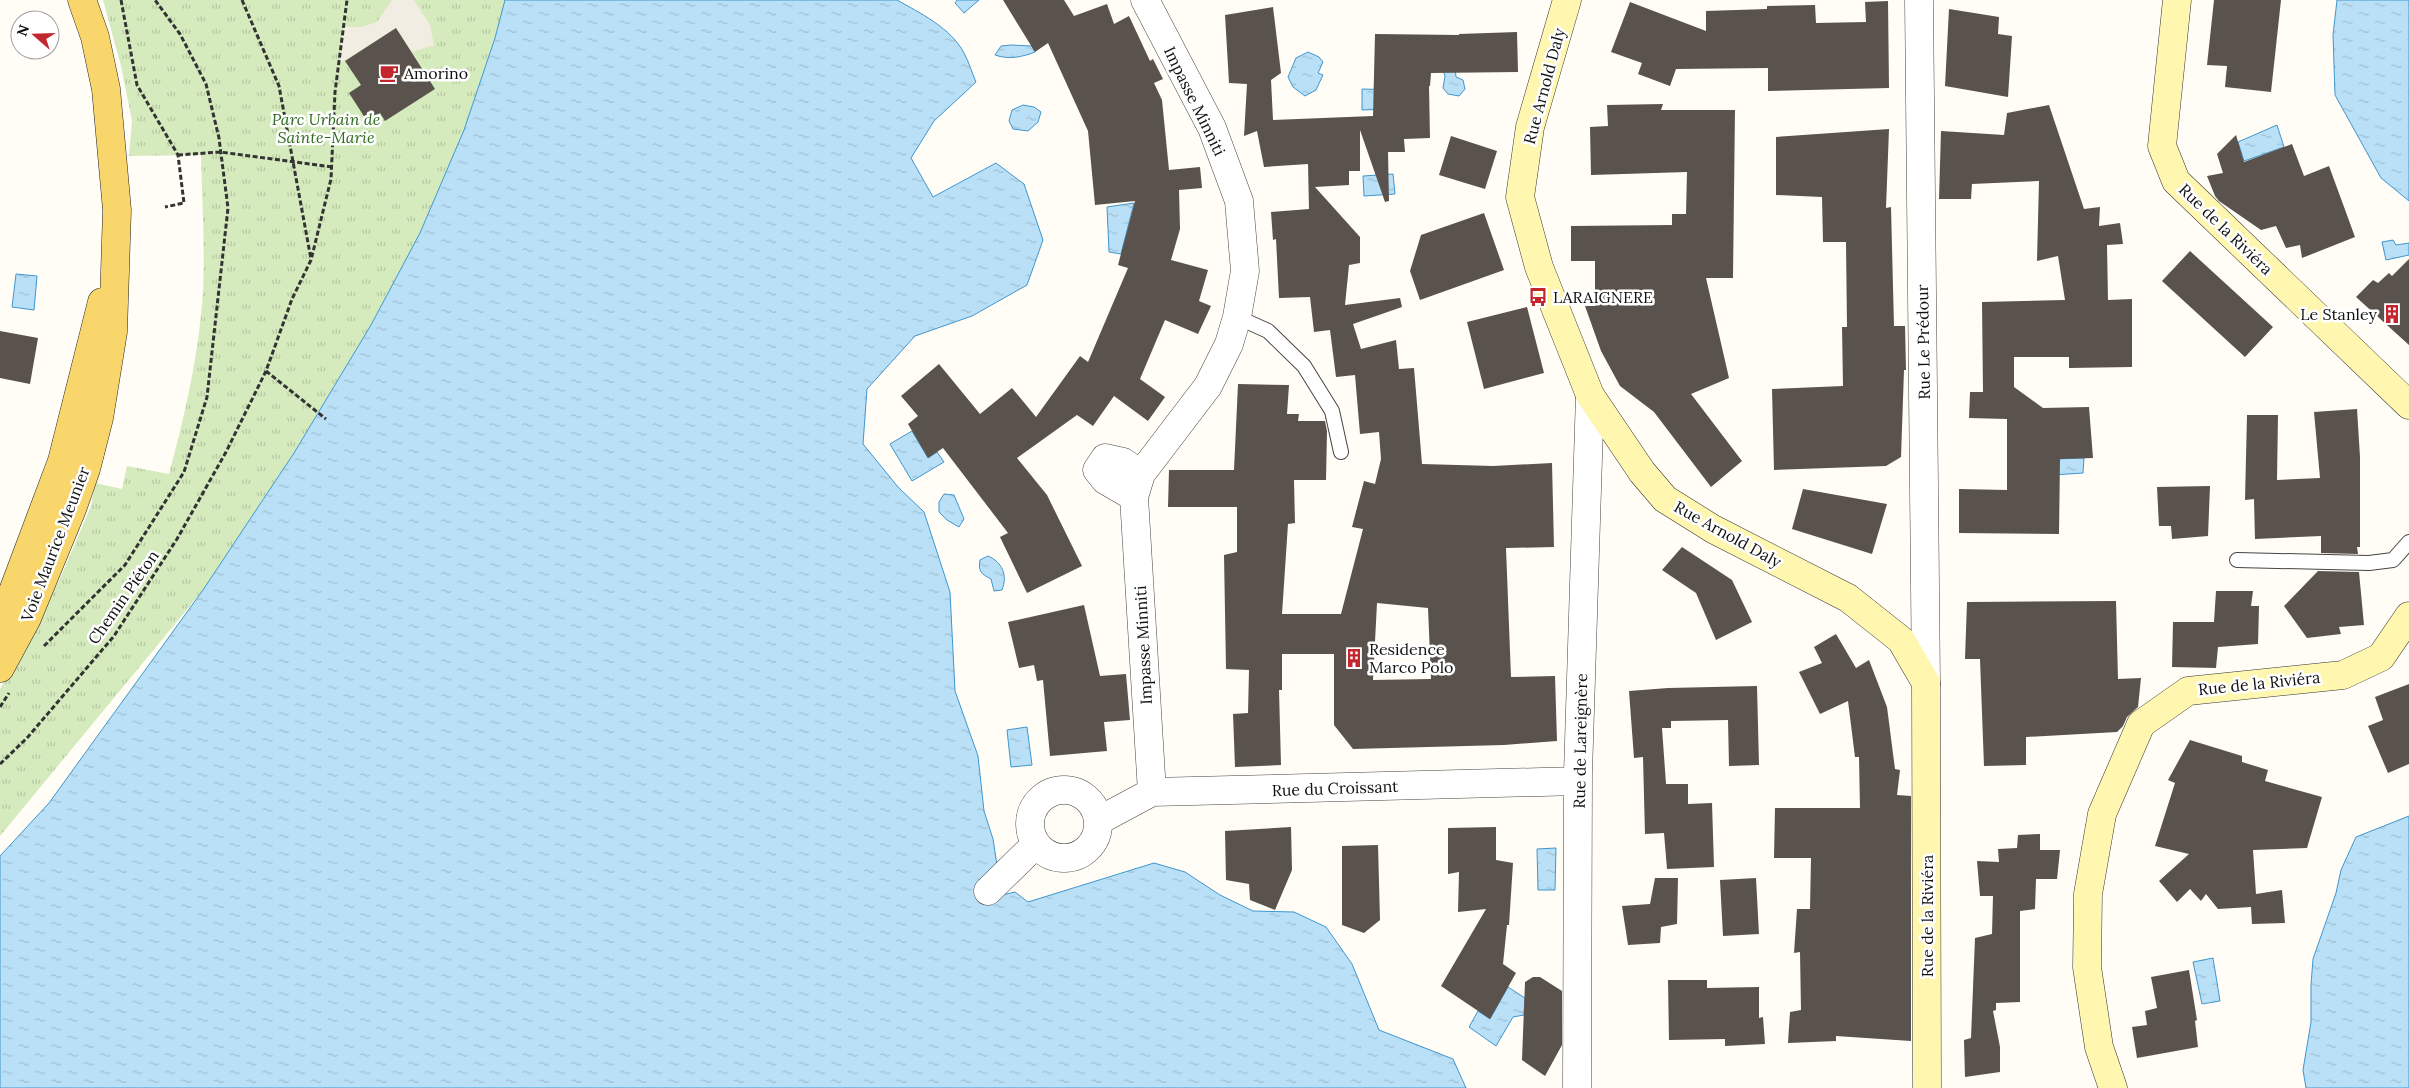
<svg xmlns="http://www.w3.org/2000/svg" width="2409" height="1088" font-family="Lora,serif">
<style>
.park{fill:url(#park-tufts)}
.plaza{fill:#f1ede2}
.water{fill:url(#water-ripples);stroke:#3f96cf}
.building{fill:#5a524d;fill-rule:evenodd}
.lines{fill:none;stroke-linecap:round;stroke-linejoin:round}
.lane-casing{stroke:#444;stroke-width:16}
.street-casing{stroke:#444;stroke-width:29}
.secondary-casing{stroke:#333;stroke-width:29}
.primary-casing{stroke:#222;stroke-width:29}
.path{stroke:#333;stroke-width:3;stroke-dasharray:5 2.5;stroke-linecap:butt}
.lane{stroke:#fff;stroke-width:14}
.street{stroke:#fff;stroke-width:28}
.secondary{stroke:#fff6b0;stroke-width:28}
.primary{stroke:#f9d66b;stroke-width:28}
.labels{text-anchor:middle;stroke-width:5;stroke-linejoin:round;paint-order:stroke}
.poi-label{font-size:16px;fill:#111;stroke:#fff;text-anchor:start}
.street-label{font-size:16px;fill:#111;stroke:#fff}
.park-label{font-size:16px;font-style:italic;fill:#2f6b1f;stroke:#fff}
</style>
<defs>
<pattern id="park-tufts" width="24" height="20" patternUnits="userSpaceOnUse" patternTransform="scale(1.25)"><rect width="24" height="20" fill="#d5ebbd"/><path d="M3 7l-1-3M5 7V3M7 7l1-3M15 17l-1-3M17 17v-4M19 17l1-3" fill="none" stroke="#b6c8a1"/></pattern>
<pattern id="water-ripples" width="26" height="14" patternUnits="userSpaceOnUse" patternTransform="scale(1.25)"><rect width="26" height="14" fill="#b9e0f7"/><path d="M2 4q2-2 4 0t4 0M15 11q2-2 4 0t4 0" fill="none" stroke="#9ebfd3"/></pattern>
</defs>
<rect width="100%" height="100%" fill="#fffdf5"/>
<path class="park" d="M 103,0 L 505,0 L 495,38 L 464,130 L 420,233 L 371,325 L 294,453 L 203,590 L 0,836 L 0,689 L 36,627 L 63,572 L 91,506 L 95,483 L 122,489 L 127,466 L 169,474 C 184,418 197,363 202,305 C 206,255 202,205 201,155 L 129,156 L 132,121 L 121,66 Z"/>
<path class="plaza" d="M 392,0 L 414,0 L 430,25 L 434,45 L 412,52 L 396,28 L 339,64 L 344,27 L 361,27 L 377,22 Z"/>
<path class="water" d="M 505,0 L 897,0 C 920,13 951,28 964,53 C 969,62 972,73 976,82 L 934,121 L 911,158 L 933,197 L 996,163 L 1024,184 L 1043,240 L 1027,285 L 972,316 L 915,336 L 867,389 L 863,444 L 898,487 L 924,512 L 950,592 L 955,691 L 978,756 L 984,811 L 993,839 L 997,865 L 998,896 L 1015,892 L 1028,902 L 1154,863 L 1185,872 L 1220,895 L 1253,911 L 1294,912 L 1326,927 L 1352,964 L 1379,1030 L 1453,1059 L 1466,1088 L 0,1088 L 0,856 L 49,803 L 203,590 L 294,453 L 371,325 L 420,233 L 464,130 L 495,38 Z
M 957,0 L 979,0 L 964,13 L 955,3 Z
M 2337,0 L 2409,0 L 2409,201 L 2381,178 L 2335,95 L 2333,35 Z
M 1011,45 L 1032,46 L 1035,52 C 1022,57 1009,60 995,55 L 1001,46 Z
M 1308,52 L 1319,57 L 1323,62 L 1318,73 L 1323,75 L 1316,90 L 1305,96 L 1293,87 L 1288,77 L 1296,58 Z
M 1442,66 L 1455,67 L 1456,77 L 1463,80 L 1465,89 L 1459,96 L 1448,94 L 1443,88 L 1445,76 Z
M 1362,89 L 1400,90 L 1395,109 L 1362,110 Z
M 1023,105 L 1034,107 L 1041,112 L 1038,122 L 1028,131 L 1013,129 L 1009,121 L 1012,110 Z
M 2277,125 L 2284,147 L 2244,161 L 2238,142 Z
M 1393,174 L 1395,194 L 1364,196 L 1363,176 Z
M 1134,203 L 1121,254 L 1109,252 L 1107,207 Z
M 2393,240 L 2396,245 L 2409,243 L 2409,255 L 2386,260 L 2382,242 Z
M 16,274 L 37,276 L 34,310 L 12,307 Z
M 912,431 L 928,458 L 937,452 L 944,462 L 912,481 L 890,444 Z
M 2084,458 L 2083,473 L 2023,477 L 2024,460 Z
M 944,494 L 954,495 L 964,519 L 959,527 L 947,520 L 939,512 L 939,502 Z
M 988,556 C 1002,562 1008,575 1002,590 L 994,591 L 991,579 C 981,574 978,571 980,560 Z
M 1027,727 L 1032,765 L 1011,767 L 1007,730 Z
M 2409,816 L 2409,1088 L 2306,1088 L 2303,1070 L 2311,1022 L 2311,985 L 2313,959 L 2336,893 L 2341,870 L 2356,837 Z
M 1556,848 L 1555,890 L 1538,890 L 1537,849 Z
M 2213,958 L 2220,1001 L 2202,1004 L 2193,962 Z
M 1508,987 L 1525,998 L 1524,1015 L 1513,1017 L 1496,1046 L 1469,1027 L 1478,1011 L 1490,1019 Z"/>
<path class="building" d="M 1003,0 L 1064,0 L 1074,16 L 1107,4 L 1114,24 L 1129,16 L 1150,61 L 1153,59 L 1163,79 L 1154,83 L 1162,100 L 1169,170 L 1200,167 L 1202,188 L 1179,190 L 1180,229 L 1171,260 L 1208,270 L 1199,301 L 1211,306 L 1198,334 L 1165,320 L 1140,379 L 1165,397 L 1148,421 L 1114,396 L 1093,426 L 1077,415 L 1017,458 L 1047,495 L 1082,566 L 1027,593 L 1000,537 L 1008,533 L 943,448 L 928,458 L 908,424 L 918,416 L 901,396 L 939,364 L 980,414 L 1012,388 L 1036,417 L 1080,356 L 1088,362 L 1128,268 L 1118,265 L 1135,201 L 1095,205 L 1088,131 L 1048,43 L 1035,52 Z
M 2214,0 L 2281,0 L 2271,92 L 2225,87 L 2227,66 L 2207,65 Z
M 1888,1 L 1889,88 L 1768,91 L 1768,68 L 1676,69 L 1670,86 L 1638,74 L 1642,63 L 1611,52 L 1630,2 L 1706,31 L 1706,11 L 1767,9 L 1767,6 L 1815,5 L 1816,23 L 1866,22 L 1865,2 Z
M 1273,7 L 1281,73 L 1271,80 L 1273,120 L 1373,116 L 1375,34 L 1459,35 L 1459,34 L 1517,32 L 1518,72 L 1431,73 L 1430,86 L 1429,86 L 1430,138 L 1404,139 L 1405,152 L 1388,152 L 1389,201 L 1385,202 L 1360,130 L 1360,171 L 1349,171 L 1349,185 L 1315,187 L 1360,237 L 1360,263 L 1349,265 L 1345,305 L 1400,298 L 1402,307 L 1353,324 L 1361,349 L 1396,340 L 1399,369 L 1414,368 L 1422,464 L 1493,466 L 1552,463 L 1554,547 L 1506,548 L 1511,677 L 1555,676 L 1557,741 L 1504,745 L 1353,749 L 1334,725 L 1334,654 L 1282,654 L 1282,690 L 1279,690 L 1281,765 L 1235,767 L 1233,714 L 1248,713 L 1249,670 L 1226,669 L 1224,555 L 1237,552 L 1237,507 L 1168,507 L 1169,470 L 1234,470 L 1238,384 L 1289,385 L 1287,414 L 1299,414 L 1298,421 L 1325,421 L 1327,431 L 1326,480 L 1294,480 L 1295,523 L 1288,524 L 1282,614 L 1341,614 L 1363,529 L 1352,527 L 1364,481 L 1375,484 L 1381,459 L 1379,432 L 1360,434 L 1355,375 L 1336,377 L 1330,330 L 1314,332 L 1310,297 L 1279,298 L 1276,239 L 1273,240 L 1271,212 L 1309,209 L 1308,164 L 1264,167 L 1257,131 L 1244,136 L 1247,84 L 1229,83 L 1225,15 ZM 1377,603 L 1428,608 L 1431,679 L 1373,680 Z
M 1949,9 L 1999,17 L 1998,34 L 2012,36 L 2008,97 L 1945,86 Z
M 396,28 L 435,89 L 385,121 L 380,113 L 367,121 L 349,93 L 361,85 L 345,61 Z
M 1663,104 L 1661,110 L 1735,110 L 1733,278 L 1706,278 L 1729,378 L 1691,394 L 1742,461 L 1711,487 L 1654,412 L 1620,386 L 1601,351 L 1585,306 L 1595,306 L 1595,261 L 1571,261 L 1571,226 L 1672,225 L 1672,214 L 1686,214 L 1687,172 L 1591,175 L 1590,127 L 1608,126 L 1607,105 Z
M 2049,105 L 2084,209 L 2100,207 L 2099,226 L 2120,223 L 2123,244 L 2107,245 L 2108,300 L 2132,299 L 2132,367 L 2069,368 L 2069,357 L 2014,357 L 2014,387 L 2043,408 L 2089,407 L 2093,458 L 2060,459 L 2059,534 L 1959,533 L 1959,489 L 2007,490 L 2007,419 L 1969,418 L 1970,392 L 1983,392 L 1982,302 L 2065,300 L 2058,256 L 2037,261 L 2039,181 L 1972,184 L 1971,199 L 1939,199 L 1941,131 L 2004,135 L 2007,113 Z
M 1889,129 L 1886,208 L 1891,207 L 1894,326 L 1905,326 L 1906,370 L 1904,370 L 1901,457 L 1886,466 L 1774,470 L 1772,389 L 1843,386 L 1842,327 L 1847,327 L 1846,242 L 1823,242 L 1822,197 L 1776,195 L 1776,137 Z
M 2236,135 L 2244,162 L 2292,144 L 2304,176 L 2329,166 L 2355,237 L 2302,258 L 2300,245 L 2286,248 L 2276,226 L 2261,230 L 2219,201 L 2215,196 L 2207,176 L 2223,173 L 2217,154 Z
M 1451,136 L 1497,151 L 1485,189 L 1439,175 Z
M 1484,213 L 1504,270 L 1420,300 L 1410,271 L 1421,235 Z
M 2190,251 L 2273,327 L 2245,357 L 2162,281 Z
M 2409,259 L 2409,345 L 2356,297 L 2373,280 L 2378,283 L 2389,273 L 2392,276 Z
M 1527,307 L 1544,373 L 1484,389 L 1467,322 Z
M 0,331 L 38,338 L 30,384 L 0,378 Z
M 2357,409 L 2360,457 L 2360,547 L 2357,547 L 2358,554 L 2321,553 L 2321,536 L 2255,539 L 2254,499 L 2245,500 L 2247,415 L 2278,415 L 2277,480 L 2320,478 L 2314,412 Z
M 2210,486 L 2208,536 L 2172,539 L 2171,526 L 2159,526 L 2157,487 Z
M 1803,489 L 1887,504 L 1872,554 L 1792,529 Z
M 1682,547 L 1732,580 L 1752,622 L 1716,640 L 1696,593 L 1662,570 Z
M 2318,571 L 2359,572 L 2364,625 L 2339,627 L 2341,634 L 2307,638 L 2284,606 Z
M 2216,591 L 2253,591 L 2251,606 L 2259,606 L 2258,644 L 2218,647 L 2216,668 L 2172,667 L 2173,622 L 2214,622 Z
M 2116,601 L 2118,679 L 2141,678 L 2138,707 L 2127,717 L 2123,726 L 2117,732 L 2026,737 L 2026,765 L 1984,766 L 1980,659 L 1965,659 L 1967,602 Z
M 1084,605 L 1100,676 L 1126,674 L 1130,720 L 1104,722 L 1107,751 L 1050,756 L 1043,680 L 1037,681 L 1034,665 L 1019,668 L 1008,622 Z
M 1836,634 L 1856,668 L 1869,660 L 1887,707 L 1895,769 L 1900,770 L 1897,795 L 1911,796 L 1911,1041 L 1836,1036 L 1836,1041 L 1788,1043 L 1790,1012 L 1801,1010 L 1800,952 L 1794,953 L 1797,909 L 1810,909 L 1811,858 L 1774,858 L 1775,808 L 1860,808 L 1859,757 L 1855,757 L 1848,701 L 1820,714 L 1799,672 L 1822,663 L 1814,647 Z
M 2409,684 L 2409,764 L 2388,773 L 2368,726 L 2383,720 L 2375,697 Z
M 1757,686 L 1759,765 L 1729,766 L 1728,720 L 1671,721 L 1671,728 L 1662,728 L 1666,784 L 1688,784 L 1688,804 L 1712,803 L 1714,867 L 1667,869 L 1664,833 L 1645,834 L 1643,757 L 1634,758 L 1629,691 L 1668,688 Z
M 2190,740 L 2242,756 L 2242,762 L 2268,770 L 2265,781 L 2322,797 L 2307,848 L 2253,850 L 2256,894 L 2282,890 L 2285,923 L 2252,924 L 2251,907 L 2218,909 L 2206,894 L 2201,901 L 2190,889 L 2177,902 L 2159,881 L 2189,854 L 2155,846 L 2175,783 L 2168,780 Z
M 1291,827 L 1292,870 L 1275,910 L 1250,900 L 1249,884 L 1226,880 L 1225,831 Z
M 1496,827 L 1496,860 L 1513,863 L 1509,925 L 1507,925 L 1503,964 L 1516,973 L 1490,1019 L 1441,986 L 1486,909 L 1458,912 L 1459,872 L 1448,874 L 1448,828 Z
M 2040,834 L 2040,850 L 2060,850 L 2057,879 L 2036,879 L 2035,909 L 2020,911 L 2020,1002 L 1996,1003 L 1996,1010 L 1993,1011 L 2000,1047 L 2000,1072 L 1965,1077 L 1964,1040 L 1971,1038 L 1975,938 L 1992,934 L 1993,896 L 1980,896 L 1977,861 L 1999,862 L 1998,849 L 2017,848 L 2018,835 Z
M 1378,845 L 1380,920 L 1364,933 L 1342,925 L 1342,846 Z
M 1655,878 L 1678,878 L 1677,924 L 1661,927 L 1660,943 L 1628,945 L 1622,906 L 1650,904 Z
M 1756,878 L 1759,934 L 1723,936 L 1720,880 Z
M 2189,970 L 2197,1020 L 2195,1021 L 2198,1047 L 2137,1058 L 2132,1027 L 2147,1025 L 2145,1011 L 2157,1008 L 2151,977 Z
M 1533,977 L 1540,977 L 1562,991 L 1562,1045 L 1545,1076 L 1522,1060 L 1525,982 Z
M 1668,980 L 1707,980 L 1707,988 L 1759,987 L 1759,1018 L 1763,1017 L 1765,1044 L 1725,1046 L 1725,1039 L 1669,1040 Z"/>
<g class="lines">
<g class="lane-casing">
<path id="lane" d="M 1237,317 L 1268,331 L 1304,366 L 1332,411 L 1341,452
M 2237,560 L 2369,563 L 2393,560 L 2409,542"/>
</g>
<g class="street-casing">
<path id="street" d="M 1145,0 L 1212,128 L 1239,201 L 1245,271 L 1237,317 L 1229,344 L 1208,386 L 1141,474 L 1134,497 L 1152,792
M 1919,0 L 1926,683
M 1134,497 L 1105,480 L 1097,470 L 1105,458 L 1123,462 L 1141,474
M1030 824a34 34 0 1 1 68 0a34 34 0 1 1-68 0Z
M 1098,821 L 1152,792 L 1578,781
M 988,891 L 1036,844
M 1577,1088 L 1578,773 L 1590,395"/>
</g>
<g class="secondary-casing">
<path id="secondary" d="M 1567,0 L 1530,127 L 1520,197 L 1539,267 L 1590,395 L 1642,472 L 1665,499 L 1713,529 L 1848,598 L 1901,640 L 1926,683 L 1927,1088
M 2177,0 L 2162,146 L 2176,181 L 2409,405
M 2113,1088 L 2099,1047 L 2087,967 L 2088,894 L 2102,814 L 2141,724 L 2188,691 L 2343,675 L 2381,657 L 2409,616"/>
</g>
<g class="primary-casing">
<path id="primary" d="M 0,626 L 62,461 L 102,302
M 0,668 L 27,618 L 72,509 L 86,469 L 99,418 L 113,332 L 117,210 L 106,89 L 95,37 L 82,0"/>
</g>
<path class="path" d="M 121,0 L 137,85 L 178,155 L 184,203 L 165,207
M 242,0 L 279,86 L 311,259
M 178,155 L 220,152 L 332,167
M 266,371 L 326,419
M 44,646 L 125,565 L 184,472 L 207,397 L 228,208 L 219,138 L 206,84 L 180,34 L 155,0
M 0,707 L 9,693
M 0,764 L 27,738 L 114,636 L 177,539 L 226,452 L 266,371 L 292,299 L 311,260 L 331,179 L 335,92 L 347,0"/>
<use href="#lane" class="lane"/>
<use href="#street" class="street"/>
<use href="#secondary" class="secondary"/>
<use href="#primary" class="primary"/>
</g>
<defs>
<g id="cafe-bare" transform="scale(1.5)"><path d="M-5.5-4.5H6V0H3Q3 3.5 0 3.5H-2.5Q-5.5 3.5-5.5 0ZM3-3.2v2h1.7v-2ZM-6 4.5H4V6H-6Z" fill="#c4262e" stroke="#fff" stroke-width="2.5" paint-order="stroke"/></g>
<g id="bus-bare" transform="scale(1.5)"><path d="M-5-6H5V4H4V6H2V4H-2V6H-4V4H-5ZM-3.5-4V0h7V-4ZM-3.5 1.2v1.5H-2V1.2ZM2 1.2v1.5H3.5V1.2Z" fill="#c4262e" stroke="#fff" stroke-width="2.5" paint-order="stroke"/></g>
<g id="building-bare" transform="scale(1.5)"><path d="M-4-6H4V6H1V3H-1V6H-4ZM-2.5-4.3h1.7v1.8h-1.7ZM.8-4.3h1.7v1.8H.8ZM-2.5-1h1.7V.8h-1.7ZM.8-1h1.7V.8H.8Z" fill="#c4262e" stroke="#fff" stroke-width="2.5" paint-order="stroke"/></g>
</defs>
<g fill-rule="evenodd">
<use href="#cafe-bare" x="389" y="73"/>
<use href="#bus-bare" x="1538" y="297"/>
<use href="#building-bare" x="2392" y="314"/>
<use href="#building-bare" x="1354" y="658"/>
</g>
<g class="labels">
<g class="poi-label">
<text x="404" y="79">Amorino</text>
<text x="1553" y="303">LARAIGNERE</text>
<text x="2377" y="320" text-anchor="end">Le Stanley</text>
<text x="1369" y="655">Residence<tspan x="1369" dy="18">Marco Polo</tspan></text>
</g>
<g class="street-label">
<text transform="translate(1544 86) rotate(-75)" y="6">Rue Arnold Daly</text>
<text transform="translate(1195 101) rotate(64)" y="6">Impasse Minniti</text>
<text transform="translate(2226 229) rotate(44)" y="6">Rue de la Riviéra</text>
<text transform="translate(1923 342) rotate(-91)" y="6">Rue Le Prédour</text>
<text transform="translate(1728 534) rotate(29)" y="6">Rue Arnold Daly</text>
<text transform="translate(55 544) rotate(-69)" y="6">Voie Maurice Meunier</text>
<text transform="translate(123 597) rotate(-55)" y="6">Chemin Piéton</text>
<text transform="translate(1143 645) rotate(-93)" y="6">Impasse Minniti</text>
<text transform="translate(2259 683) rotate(-6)" y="6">Rue de la Riviéra</text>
<text transform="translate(1580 741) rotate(-89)" y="6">Rue de Lareignère</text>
<text transform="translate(1335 788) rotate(-2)" y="6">Rue du Croissant</text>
<text transform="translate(1927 916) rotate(-90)" y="6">Rue de la Riviéra</text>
</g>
<g class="park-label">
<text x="326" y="125">Parc Urbain de<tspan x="326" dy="18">Sainte-Marie</tspan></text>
</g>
</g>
<g transform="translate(35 35) rotate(290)"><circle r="24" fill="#ffffff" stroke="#a0a0a0"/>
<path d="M0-4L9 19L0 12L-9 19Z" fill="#c4262e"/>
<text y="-8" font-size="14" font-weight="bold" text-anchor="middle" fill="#111111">N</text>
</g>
</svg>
